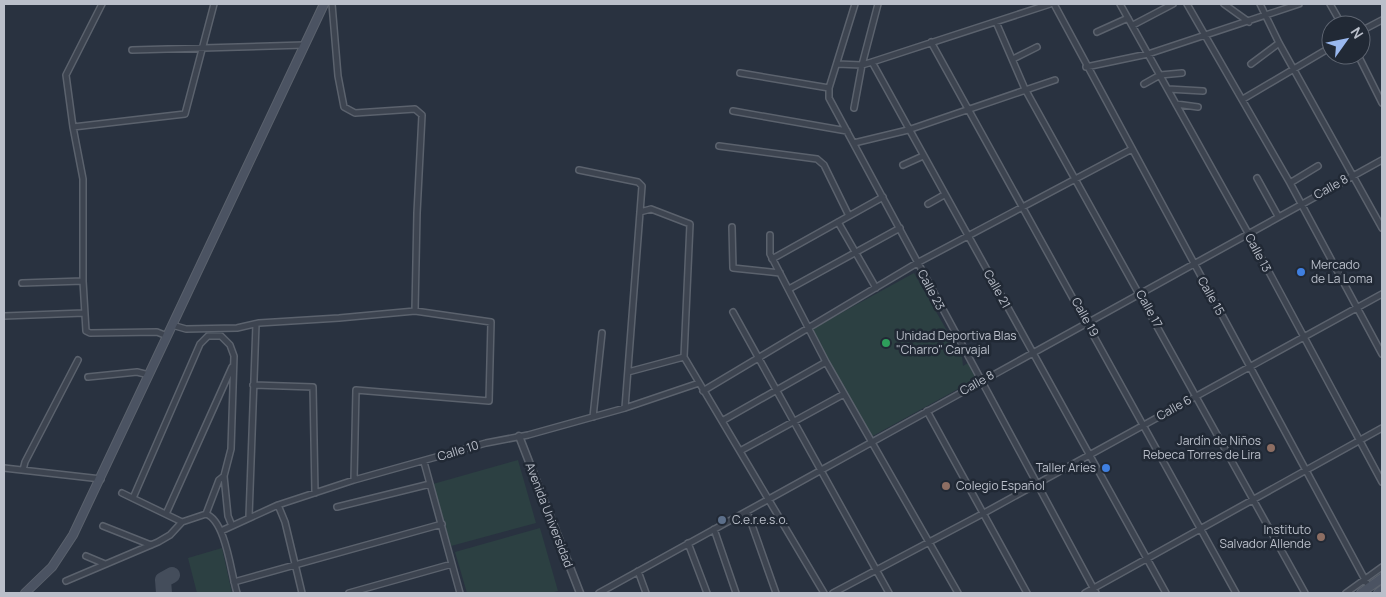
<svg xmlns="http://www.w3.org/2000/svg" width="1386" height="597" font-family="Manrope,sans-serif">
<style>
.green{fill:#2c4042}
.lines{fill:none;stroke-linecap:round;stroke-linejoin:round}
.taxiway{stroke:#444d5b;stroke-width:16}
.minor-casing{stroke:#5b626d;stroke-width:8}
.tertiary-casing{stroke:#5b626d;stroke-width:9}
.secondary-casing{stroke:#5b626d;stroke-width:10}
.minor{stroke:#3d4450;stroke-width:5}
.tertiary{stroke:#3d4450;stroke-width:6}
.secondary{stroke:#4b5362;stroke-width:8}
.shop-dot{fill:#3f7fe0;stroke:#212935;stroke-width:2}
.leisure-dot{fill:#2e9e5b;stroke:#212935;stroke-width:2}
.education-dot{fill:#8d6e63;stroke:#212935;stroke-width:2}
.service-dot{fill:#5c6f8a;stroke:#212935;stroke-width:2}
.labels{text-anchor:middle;stroke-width:5;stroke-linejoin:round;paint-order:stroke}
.street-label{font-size:12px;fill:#babfca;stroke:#212935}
.poi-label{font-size:12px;fill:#babfca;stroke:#212935;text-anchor:start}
</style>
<rect width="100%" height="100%" fill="#293240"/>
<path class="green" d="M 914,273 L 962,357 L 963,366 L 968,363 L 976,379 L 871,437 L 810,330 Z
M 518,460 L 536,523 L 451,546 L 433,484 Z
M 540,528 L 558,591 L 550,593 L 467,593 L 455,552 Z
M 222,548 L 232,593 L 197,593 L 188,558 Z"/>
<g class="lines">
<path class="taxiway" d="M 164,593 L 163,580 L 172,575"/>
<g class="minor-casing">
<path id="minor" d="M 332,4 L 338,76 L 344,107 L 355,113 L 415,109 L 422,115 L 417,213 L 415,311
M 855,4 L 829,88 L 829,98 L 1096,593
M 1054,4 L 1369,587
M 1120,4 L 1248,233 L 1382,482
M 1187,4 L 1290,183 L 1382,354
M 1224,4 L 1249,22
M 1260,4 L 1279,43 L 1382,228
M 1330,4 L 1342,25
M 996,22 L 1025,89 L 1305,593
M 1133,25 L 1173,4
M 1361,31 L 1382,20
M 1097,32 L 1128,18
M 931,42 L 1236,593
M 132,50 L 304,45
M 1358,55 L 1382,103
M 1013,59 L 1037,47
M 872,62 L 1166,593
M 837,64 L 862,65 L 872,62 L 1050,4
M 1251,64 L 1279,43
M 1086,67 L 1148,54 L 1299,4
M 740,73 L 829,88
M 1144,84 L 1160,75 L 1182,73
M 1168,89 L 1203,91
M 1243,99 L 1331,47
M 1176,104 L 1198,107
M 854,108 L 862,65 L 878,4
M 733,111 L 847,131
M 73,127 L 66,75 L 102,4
M 854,143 L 908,130 L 1055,80
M 719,146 L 817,159 L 824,165 L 849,216
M 903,165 L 923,156
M 579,170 L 638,182 L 642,186 L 625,408
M 1257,178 L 1278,216
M 1290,183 L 1318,166
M 928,204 L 944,195
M 640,212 L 651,209 L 690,224 L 684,357 L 824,593
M 838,222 L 876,288
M 732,227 L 733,268 L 780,273
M 770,235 L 770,254 L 826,362 L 958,593
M 772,259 L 883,197
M 22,283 L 83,281
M 789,289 L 900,228
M 733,312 L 889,593
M 4,316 L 84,313
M 172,325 L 186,329 L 237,328 L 259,323 L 339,318 L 415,311 L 491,322 L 489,401 L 356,390 L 354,480
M 167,336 L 157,332 L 90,333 L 86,331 L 83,281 L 83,179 L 73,127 L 185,114 L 214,4
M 628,372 L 684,357
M 88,377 L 137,372 L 149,375
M 253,385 L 313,387 L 315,493
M 703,391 L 917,263 L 1132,149
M 927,411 L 1027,593
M 593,417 L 602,333
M 722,421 L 826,362
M 740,451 L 844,394
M 424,462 L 460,593
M 4,468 L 101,479
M 23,470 L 25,462 L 78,360
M 122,493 L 182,522 L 206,514
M 133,498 L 200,344 L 208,336 L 221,336 L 230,345 L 234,356 L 231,449 L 224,476 L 228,516 L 232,526
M 278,505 L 285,522 L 302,593
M 337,507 L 430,484
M 747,511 L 776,593
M 166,514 L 232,367
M 206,514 C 226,521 231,574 237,593
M 206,514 L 219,480 L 224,476
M 249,517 L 256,324
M 103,526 L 151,545
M 714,529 L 736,593
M 221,531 L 278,505 L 354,480 L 486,443 L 528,435 L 625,408 L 699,383
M 688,543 L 707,593
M 86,556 L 105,564
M 638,571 L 646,593
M 66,581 L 158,542 L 170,535 L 182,522
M 234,582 L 442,524
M 349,593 L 452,564
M 599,593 L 1382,160
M 833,593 L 984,513 L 1382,294
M 1085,593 L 1382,428
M 1346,593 L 1382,567"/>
</g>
<g class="tertiary-casing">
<path id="tertiary" d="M 519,436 L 580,593"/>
</g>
<g class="secondary-casing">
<path id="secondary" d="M 25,593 L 52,567 L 73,535 L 324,4
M 1361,593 L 1382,578
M 1378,593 L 1382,590"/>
</g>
<use href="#minor" class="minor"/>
<use href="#tertiary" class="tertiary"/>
<use href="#secondary" class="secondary"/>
</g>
<g class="shop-dot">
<circle cx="1301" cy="272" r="5"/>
<circle cx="1106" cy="468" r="5"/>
</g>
<circle class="leisure-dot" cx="886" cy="343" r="5"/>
<g class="education-dot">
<circle cx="1271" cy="448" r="5"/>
<circle cx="946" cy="486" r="5"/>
<circle cx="1321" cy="537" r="5"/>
</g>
<circle class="service-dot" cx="722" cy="520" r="5"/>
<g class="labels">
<g class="street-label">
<text transform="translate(1331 187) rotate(-29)" y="4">Calle 8</text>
<text transform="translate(1258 253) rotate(62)" y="4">Calle 13</text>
<text transform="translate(997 289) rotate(61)" y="4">Calle 21</text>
<text transform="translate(931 290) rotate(62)" y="4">Calle 23</text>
<text transform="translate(1211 296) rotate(61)" y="4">Calle 15</text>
<text transform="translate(1149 309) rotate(61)" y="4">Calle 17</text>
<text transform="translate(1085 317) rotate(61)" y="4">Calle 19</text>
<text transform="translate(977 383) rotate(-29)" y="4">Calle 8</text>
<text transform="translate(1174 408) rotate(-29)" y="4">Calle 6</text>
<text transform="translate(458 451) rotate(-17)" y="4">Calle 10</text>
<text transform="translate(549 515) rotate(69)" y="4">Avenida Universidad</text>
</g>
<g class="poi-label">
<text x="1311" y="269">Mercado<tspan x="1311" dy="14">de La Loma</tspan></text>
<text x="896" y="340">Unidad Deportiva Blas<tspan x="896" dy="14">"Charro" Carvajal</tspan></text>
<text x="1261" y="445" text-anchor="end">Jardín de Niños<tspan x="1261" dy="14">Rebeca Torres de Lira</tspan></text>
<text x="1096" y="472" text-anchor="end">Taller Aries</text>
<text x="956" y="490">Colegio Español</text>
<text x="732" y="524">C.e.r.e.s.o.</text>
<text x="1311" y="534" text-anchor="end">Instituto<tspan x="1311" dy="14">Salvador Allende</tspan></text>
</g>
</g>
<rect width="1386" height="597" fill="none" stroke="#babfca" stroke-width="10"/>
<g transform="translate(1346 40) rotate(57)"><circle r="24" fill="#212935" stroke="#5e6571"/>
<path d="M0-4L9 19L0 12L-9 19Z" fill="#99b8ef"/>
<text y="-8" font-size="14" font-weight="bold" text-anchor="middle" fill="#babfca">N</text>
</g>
</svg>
